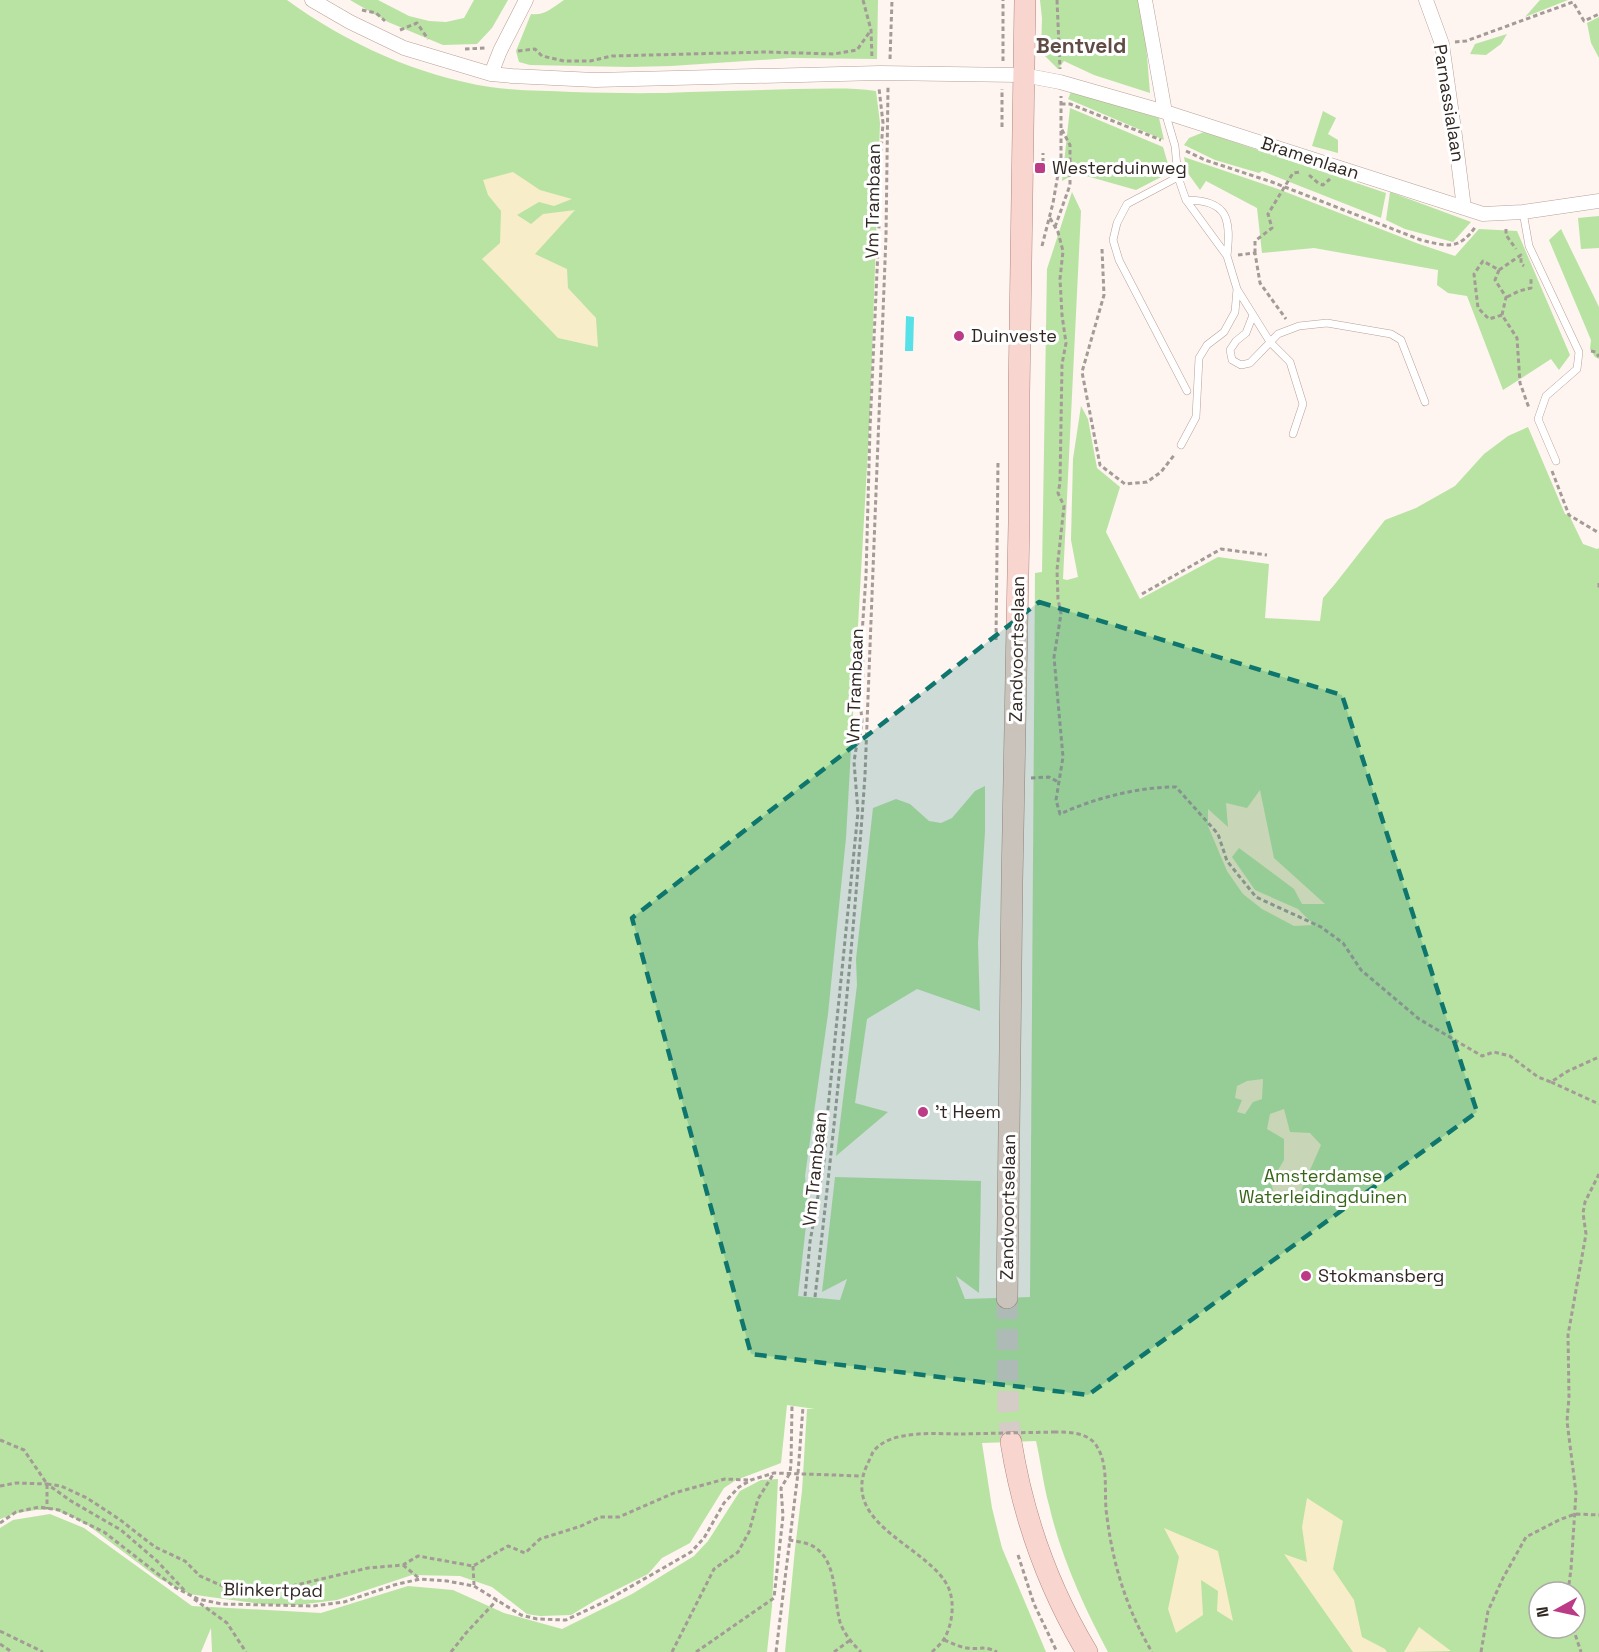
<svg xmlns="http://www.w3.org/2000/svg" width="1599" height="1652" font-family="'Space Grotesk',sans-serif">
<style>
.green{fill:#b8e3a2;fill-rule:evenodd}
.sand{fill:#f7edc8}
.water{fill:#56e0e7}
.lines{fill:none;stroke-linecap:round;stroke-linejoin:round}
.primary-tunnel{stroke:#d5cbc7;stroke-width:21;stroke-dasharray:21 10;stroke-linecap:butt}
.lane-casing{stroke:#b7a097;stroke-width:8}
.street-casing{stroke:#b7a097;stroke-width:15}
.primary-casing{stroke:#af877e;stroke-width:22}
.path{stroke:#a49b97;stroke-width:3;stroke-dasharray:4.5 3;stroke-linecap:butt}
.lane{stroke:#fff;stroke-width:7}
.street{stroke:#fff;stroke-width:14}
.primary{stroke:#f8d6cf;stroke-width:21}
.path-bridge{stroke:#a49b97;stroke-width:3;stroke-dasharray:4.5 3;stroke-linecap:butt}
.marked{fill:#0f766e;fill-opacity:0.2;stroke:#0f766e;stroke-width:4.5;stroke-dasharray:12 8;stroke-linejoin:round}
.poi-dot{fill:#bc3b86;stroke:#fff;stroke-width:2}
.labels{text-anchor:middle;stroke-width:6;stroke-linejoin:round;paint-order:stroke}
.street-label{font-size:18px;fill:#302723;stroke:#fff}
.poi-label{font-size:18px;fill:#302723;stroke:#fff;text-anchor:start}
.park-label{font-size:18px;fill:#386618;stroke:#fff}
.quarter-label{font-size:21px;font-weight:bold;fill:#604c44;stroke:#fff}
</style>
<rect width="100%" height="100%" fill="#fef4f0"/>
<path class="green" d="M 0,0 L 287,0 C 346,43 418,76 490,87 C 517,91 545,91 572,92 C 611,93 651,94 690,92 C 725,91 760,90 795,89 C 822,89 849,87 876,91 L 880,123 L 870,413 L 846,838 L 828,1014 L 805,1176 L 808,1208 L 798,1296 L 840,1300 L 847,1279 L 822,1292 L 835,1177 L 981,1181 L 979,1293 L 956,1276 L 965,1299 L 1030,1297 L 1035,573 L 1042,572 L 1047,269 L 1072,192 L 1081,211 L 1063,579 L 1067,580 L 1078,577 L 1071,540 L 1073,459 L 1081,406 L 1088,419 L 1097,468 L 1120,487 L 1106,532 L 1140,599 L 1218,557 L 1269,564 L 1265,618 L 1320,621 L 1323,598 L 1335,584 L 1385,520 L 1416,508 L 1455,486 L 1484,454 L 1508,436 L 1528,427 L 1565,514 L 1569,515 L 1583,544 L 1597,549 L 1599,548 L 1599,1652 L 1108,1652 C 1083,1605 1061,1557 1049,1505 C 1043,1484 1041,1462 1036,1441 L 982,1443 L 992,1508 L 1002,1548 L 1046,1652 L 785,1652 L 795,1549 L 802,1491 L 807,1409 L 815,1409 L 787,1405 L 781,1463 L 736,1480 L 724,1488 L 690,1543 L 662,1558 L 648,1574 L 596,1600 L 571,1615 L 540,1616 L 527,1614 L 492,1587 L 460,1576 L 412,1575 L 337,1600 L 298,1605 L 261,1604 L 210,1597 L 189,1594 L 158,1578 L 89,1526 L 71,1516 L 54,1510 L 36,1510 L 17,1513 L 0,1519 ZM 1539,1592 L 1575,1592 L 1575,1628 L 1539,1628 Z
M 350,0 L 378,0 L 409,16 L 429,21 L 446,22 L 464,18 L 474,0 L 508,0 L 492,28 L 477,44 L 443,45 L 388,22 Z
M 564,0 L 878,0 L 877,59 L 790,58 L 671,66 L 629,67 L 530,65 L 519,62 L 516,51 L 531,14 C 545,16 553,7 564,0 Z
M 1040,0 L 1139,0 L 1146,44 L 1150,93 L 1094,75 L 1064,61 L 1058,69 L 1041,52 L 1042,18 Z
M 1540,0 L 1568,0 L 1525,17 Z
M 1599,17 L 1599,58 L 1591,43 L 1587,23 Z
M 1507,34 L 1501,44 L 1486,55 L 1470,54 L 1475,44 Z
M 1071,92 L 1159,118 L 1164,140 L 1068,99 Z
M 1070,108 L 1163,147 L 1168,164 L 1163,176 L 1136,190 L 1076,173 L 1062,181 Z
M 1323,111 L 1336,118 L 1328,134 L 1338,140 L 1338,153 L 1312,146 Z
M 1204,132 L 1386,193 L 1381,218 L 1262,171 L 1259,173 L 1215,160 L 1184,145 L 1189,138 Z
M 1184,157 L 1278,189 L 1419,244 L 1455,256 L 1479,229 L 1517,231 L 1570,355 L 1559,370 L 1551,359 L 1503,390 L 1467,296 L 1448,293 L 1437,285 L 1438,270 L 1314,248 L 1262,253 L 1257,208 L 1206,181 L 1200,190 L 1187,172 Z
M 1390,192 L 1471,222 L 1453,242 L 1405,229 L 1386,220 Z
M 1599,216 L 1599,248 L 1581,249 L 1578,218 Z
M 1561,229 L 1599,307 L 1599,359 L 1595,357 L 1590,349 L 1591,340 L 1549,240 Z
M 985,786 L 985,832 L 978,943 L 980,1011 L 917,989 L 867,1019 L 855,1103 L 888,1112 L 836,1156 L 857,985 L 856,959 L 873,808 L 896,799 L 910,804 L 929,821 L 941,823 L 952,818 L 975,791 Z
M 778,1479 L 772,1606 L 767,1652 L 212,1652 L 211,1628 L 201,1652 L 0,1652 L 0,1528 L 13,1520 L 50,1514 L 84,1528 L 192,1606 L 321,1613 L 408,1586 L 453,1590 L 504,1613 L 562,1629 L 632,1594 L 694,1556 L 708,1541 L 740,1491 L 761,1480 Z"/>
<path class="sand" d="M 513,172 L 540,190 L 572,199 L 554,206 L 539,202 L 517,215 L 531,224 L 543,214 L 575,210 L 535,254 L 567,269 L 568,288 L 596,318 L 598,347 L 558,338 L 482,259 L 500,243 L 501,211 L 488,195 L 483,180 Z
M 1260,790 L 1274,858 L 1325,904 L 1302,904 L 1294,889 L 1239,848 L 1232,857 L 1255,890 L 1298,909 L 1314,925 L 1294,926 L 1262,909 L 1243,894 L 1227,871 L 1208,826 L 1208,809 L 1228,827 L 1226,803 L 1247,808 Z
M 1263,1079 L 1262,1099 L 1253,1102 L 1245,1114 L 1237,1112 L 1242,1100 L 1235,1098 L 1237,1086 L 1247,1081 Z
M 1284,1109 L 1290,1132 L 1310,1133 L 1321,1145 L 1299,1195 L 1287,1199 L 1274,1194 L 1271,1182 L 1284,1160 L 1284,1139 L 1267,1129 L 1270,1114 Z
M 1307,1498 L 1343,1521 L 1333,1569 L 1354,1600 L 1362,1637 L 1385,1649 L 1387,1652 L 1353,1652 L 1284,1554 L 1307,1562 L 1302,1527 Z
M 1164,1528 L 1218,1551 L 1233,1621 L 1217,1611 L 1218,1591 L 1201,1580 L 1203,1615 L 1176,1633 L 1168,1609 L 1179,1557 Z
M 1419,1627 L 1451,1651 L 1404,1652 Z"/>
<path class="water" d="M 906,316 L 914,317 L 913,351 L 905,351 Z"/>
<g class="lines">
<path class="primary-tunnel" d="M 1007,1298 L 1008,1407 L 1011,1442"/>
<g class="lane-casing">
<path id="lane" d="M 1165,112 L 1175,146 L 1178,177 L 1186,200 L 1227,256 L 1237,289 L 1270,342 L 1290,362 L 1303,404 L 1293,434
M 1178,177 L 1127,204 L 1117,223 L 1113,240 L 1119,260 L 1187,391
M 1186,200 C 1229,200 1231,220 1227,256
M 1523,212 L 1529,246 L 1579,352 L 1577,369 L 1546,396 L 1538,419 L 1556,461
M 1253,315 L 1246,333 L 1236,341 L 1230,350 L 1232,360 L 1241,365 L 1250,363 L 1278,334 L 1299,326 L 1327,323 L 1391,334 L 1401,340 L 1425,402
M 1181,445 L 1196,417 L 1199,358 L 1207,345 L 1224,332 L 1235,312 L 1237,289"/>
</g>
<g class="street-casing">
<path id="street" d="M 312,0 L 350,22 L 404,48 L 491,74 L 512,76 L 595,80 L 880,73 L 1023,75 L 1060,82 L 1165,112 L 1483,214 L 1523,212 L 1599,201
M 1145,0 L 1165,112
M 1426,0 L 1442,44 L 1455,136 L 1464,208
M 491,74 L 500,51 L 526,0"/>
</g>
<g class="primary-casing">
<path id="primary" d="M 1007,1298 L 1012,882 L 1019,523 L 1019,394 L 1025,0
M 1011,1442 C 1023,1516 1048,1587 1087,1652"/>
</g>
<path class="path" d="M 863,0 L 871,30 L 872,59
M 1057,0 L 1060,69
M 362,10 L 376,13 L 385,21
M 400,30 L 417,23 L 428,39
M 1455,42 L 1466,41 L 1573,2 L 1584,21 L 1599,14
M 465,49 L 485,48
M 518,51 L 535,49 L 542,56 L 564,61 L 590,61 L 612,56 L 766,52 L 834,54 L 857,50 L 871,30
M 890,59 L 892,0
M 1003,61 L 1003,0
M 1061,104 L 1070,104 L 1161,140
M 1002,127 L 1002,89
M 1186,151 L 1205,160 L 1272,182 L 1421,240 C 1446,246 1459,251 1476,226
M 1043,170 L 1043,153
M 1309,175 L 1318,183 L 1323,185 L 1330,179
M 1050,218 L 1058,232 L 1063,251 L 1060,279 L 1062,315 L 1066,343 L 1062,364 L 1060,483 L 1058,493 L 1064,506 L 1057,570 L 1058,599 L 1061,614 L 1054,657 L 1063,757 L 1056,800 L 1060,814 C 1095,798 1138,787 1176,787 L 1218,834 L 1227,861 L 1256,897 L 1321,927 L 1343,943 L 1361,970 L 1419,1019 L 1482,1056 L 1494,1052 L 1510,1056 L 1538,1077 L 1551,1082 L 1568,1071 L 1599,1057
M 1055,227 L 1070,185 L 1070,145 L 1061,128
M 1506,229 L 1506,235 L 1516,249
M 1042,246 L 1053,203 L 1061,157 L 1061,96
M 1102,249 L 1104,295 L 1082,372 L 1100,465 L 1125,484 L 1147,482 L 1161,472 L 1175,454
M 1255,253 L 1255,241 L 1272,228 L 1268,214 L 1293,173 L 1300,172
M 1238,255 L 1255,253 L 1260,283 L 1286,319
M 1499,270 L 1521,255 L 1521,264 L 1524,266
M 1507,297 L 1519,291 L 1531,288 L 1531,279
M 1502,315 L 1489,319 L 1478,308 L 1474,274 L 1483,261 L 1499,270 L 1495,280 L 1506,297 L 1502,315 L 1517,338 L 1520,383 L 1529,408
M 1591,351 L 1596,352 L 1599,357
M 1552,471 L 1569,515 L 1599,533
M 1599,583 L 1599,588
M 1142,594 L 1221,549 L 1267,555
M 996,640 L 998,461
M 1031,778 L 1049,777 L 1060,783
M 1551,1082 L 1599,1104
M 805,1296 L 810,1242 L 824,1161 L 828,1108 L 858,812 L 854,762 L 856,749 L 860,737 L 862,721 L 860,700 L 863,674 L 862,634 L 866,576 L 870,428 L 879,227 L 877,208 L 883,123 L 879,88
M 815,1297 C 835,1123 853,949 865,775 L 886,236 L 888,87
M 1054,1432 C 1068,1432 1087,1432 1096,1445 C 1110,1466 1103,1494 1107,1517 C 1113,1565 1127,1610 1152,1652
M 0,1440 L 24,1450 L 47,1484 L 47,1509
M 47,1484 L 61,1486 L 87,1498 L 119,1519 L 155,1547 L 185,1561 L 200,1576 L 236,1592 L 262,1593 L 368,1568 L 403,1565 L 418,1556 L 473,1566 L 508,1546 L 525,1553 L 540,1539 L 581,1526 L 600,1517 L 619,1517 L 674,1493 L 725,1479 L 749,1480
M 0,1486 L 16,1483 L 47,1484 L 71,1501 L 121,1530 L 157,1561 L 185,1591
M 0,1523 L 16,1512 L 39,1507 L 59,1510 L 104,1532 L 176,1588 L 198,1599 L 222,1604 L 313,1606 L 344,1602 L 394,1585 L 420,1579 L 447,1581 L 474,1586 L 521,1615 L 537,1619 L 566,1620 L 604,1602 L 691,1552 L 704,1538 L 724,1503 L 739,1487 L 751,1480 L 774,1473 L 862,1476
M 789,1540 C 795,1541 802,1542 808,1544 C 838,1555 833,1596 840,1622 C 844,1634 852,1643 861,1652
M 1018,1555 L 1034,1604 L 1057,1652
M 403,1565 L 420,1579
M 473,1566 L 474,1585
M 1568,1592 L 1571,1569 L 1576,1493 L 1567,1421 L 1569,1397 L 1568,1335 L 1586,1234 L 1583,1213 L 1585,1202 L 1599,1174
M 194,1599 L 227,1623 L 246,1652
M 1573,1628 L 1581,1652
M 0,1631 L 43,1652
M 944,1640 C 952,1643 959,1647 967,1648 C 981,1650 983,1645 997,1652
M 0,1644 L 12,1652
M 451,1652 L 466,1633 L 497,1600
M 672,1652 L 714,1569 L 738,1552 L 749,1532 L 758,1499 L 774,1473
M 696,1652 L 774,1598 L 783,1516 L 781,1488 L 790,1473 L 791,1463 L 792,1406
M 776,1652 L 798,1473 L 803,1407
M 834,1652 L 849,1641
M 932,1652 C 936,1648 941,1644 944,1639 C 952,1626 955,1604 949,1589 C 932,1547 839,1526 867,1465 C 869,1461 871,1456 873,1452 C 890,1429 935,1434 961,1434
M 1481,1652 L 1488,1611 L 1503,1578 L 1526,1537 L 1559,1520 L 1575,1514 L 1599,1515"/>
<use href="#lane" class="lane"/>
<use href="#street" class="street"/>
<use href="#primary" class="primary"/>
<path class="path-bridge" d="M 961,1434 L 1054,1432"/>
</g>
<path class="marked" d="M 1039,602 L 1342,695 L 1477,1112 L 1088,1395 L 751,1354 L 632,918 Z"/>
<g class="poi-dot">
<rect x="1034" y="162" width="12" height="12" rx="3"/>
<circle cx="959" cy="336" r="6"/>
<circle cx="923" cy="1112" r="6"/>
<circle cx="1306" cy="1276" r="6"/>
</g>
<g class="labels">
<g class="street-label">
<text transform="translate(1449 103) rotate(81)" y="6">Parnassialaan</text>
<text transform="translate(1310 158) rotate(18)" y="6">Bramenlaan</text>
<text transform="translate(873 201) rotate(-89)" y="6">Vm Trambaan</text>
<text transform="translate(1017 649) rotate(-89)" y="6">Zandvoortselaan</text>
<text transform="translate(855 686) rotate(-88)" y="6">Vm Trambaan</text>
<text transform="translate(815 1169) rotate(-84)" y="6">Vm Trambaan</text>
<text transform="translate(1008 1207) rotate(-89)" y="6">Zandvoortselaan</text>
<text transform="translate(273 1590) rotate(1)" y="6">Blinkertpad</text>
</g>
<g class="poi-label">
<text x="1052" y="174">Westerduinweg</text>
<text x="971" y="342">Duinveste</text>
<text x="935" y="1118">'t Heem</text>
<text x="1318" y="1282">Stokmansberg</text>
</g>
<g class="park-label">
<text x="1323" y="1182">Amsterdamse<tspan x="1323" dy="21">Waterleidingduinen</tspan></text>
</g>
<g class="quarter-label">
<text x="1081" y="53">Bentveld</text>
</g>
</g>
<g transform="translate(1557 1610) rotate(262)"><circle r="28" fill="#ffffff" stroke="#aca9a7" stroke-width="1.5"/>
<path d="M0-4.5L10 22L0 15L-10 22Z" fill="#bc3b86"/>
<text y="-9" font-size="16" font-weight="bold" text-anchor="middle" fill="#302723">N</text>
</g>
</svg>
